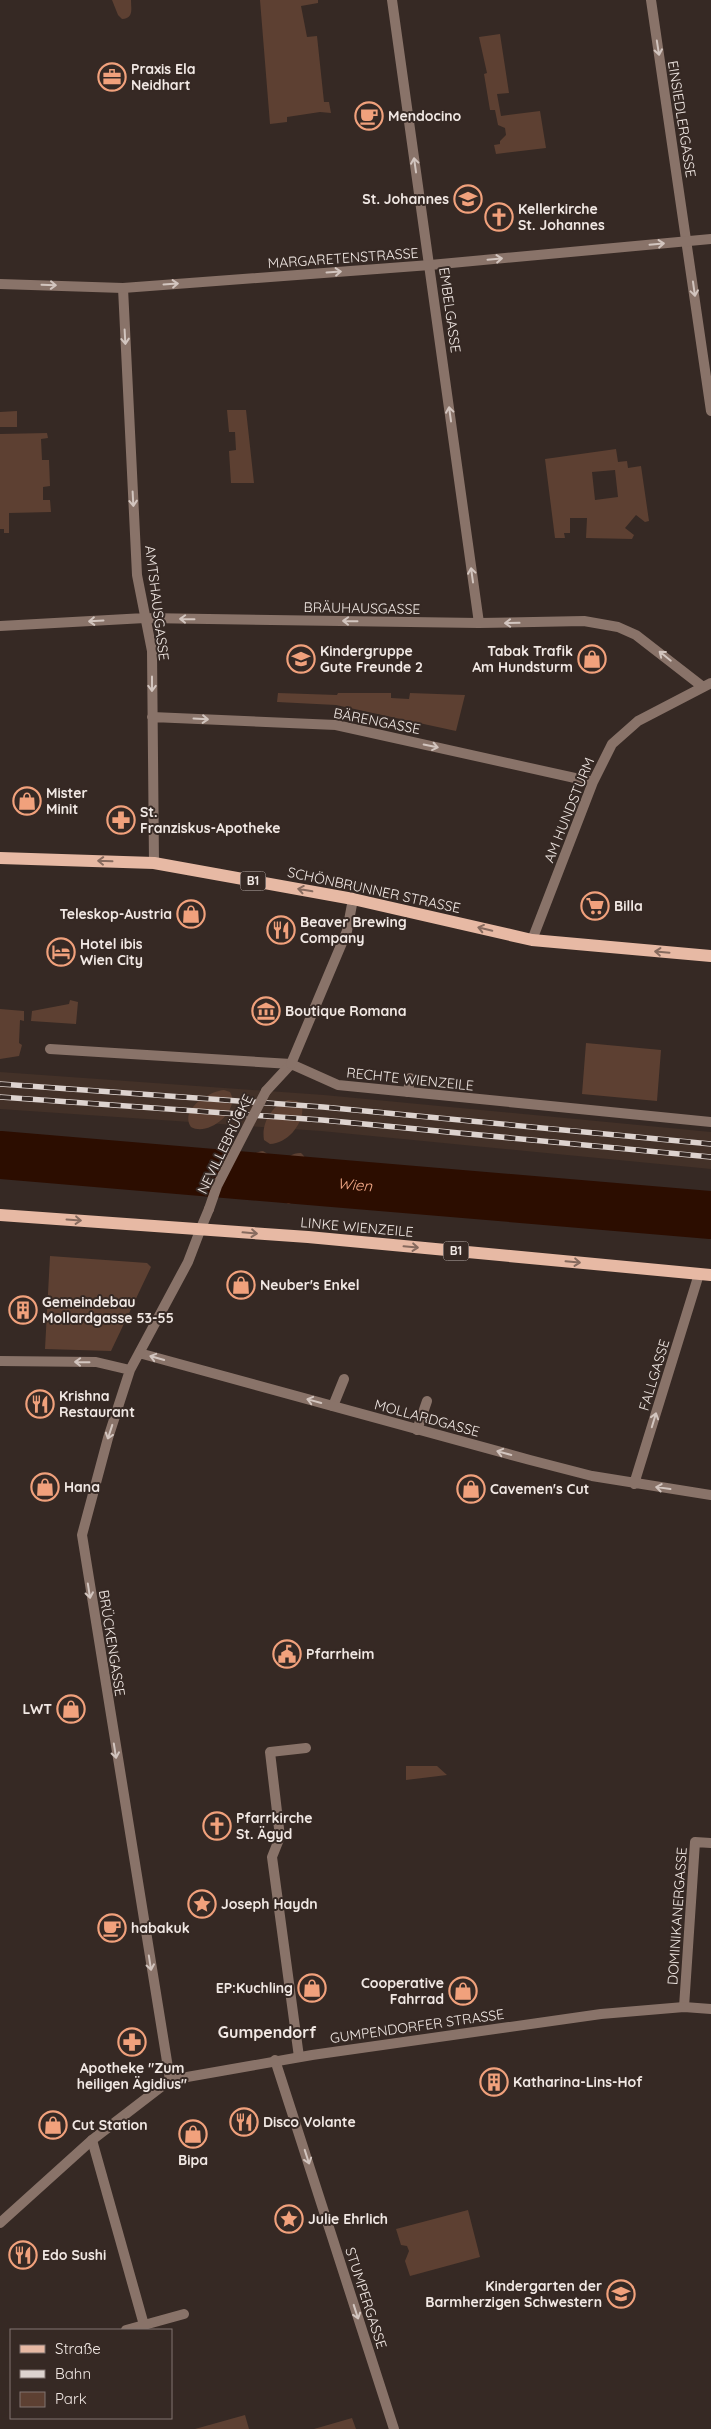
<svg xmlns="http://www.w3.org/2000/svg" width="711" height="2429" font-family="Quicksand,sans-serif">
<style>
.built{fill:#433128}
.green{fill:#5d4032;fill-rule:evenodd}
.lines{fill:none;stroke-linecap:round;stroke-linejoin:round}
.river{stroke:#2c0d00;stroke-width:48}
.service{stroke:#897369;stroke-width:10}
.pedestrian{stroke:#897369;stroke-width:10}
.minor{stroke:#897369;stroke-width:10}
.tertiary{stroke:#897369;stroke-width:10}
.primary{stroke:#e7b9a4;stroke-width:12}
.rail-casing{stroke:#ddd3cf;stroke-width:5.5}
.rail{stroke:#362924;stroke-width:4;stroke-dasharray:11;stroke-linecap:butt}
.pedestrian-bridge{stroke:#897369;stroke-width:10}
.oneway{stroke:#d2c5bf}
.oneway2{stroke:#866a5e}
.labels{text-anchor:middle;stroke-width:4;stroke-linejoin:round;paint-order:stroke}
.shield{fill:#362924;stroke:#b9afaa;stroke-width:1}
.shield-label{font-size:12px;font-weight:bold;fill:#f1e8e4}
.poi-label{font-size:14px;font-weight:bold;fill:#f1e8e4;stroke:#362924;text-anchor:start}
.street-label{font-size:14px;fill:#f1e8e4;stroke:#362924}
.water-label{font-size:15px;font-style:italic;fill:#f7ac89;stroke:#362924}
.quarter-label{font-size:16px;font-weight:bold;fill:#f1e8e4;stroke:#362924}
</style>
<rect width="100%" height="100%" fill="#362924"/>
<path class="built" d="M 0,1072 L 324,1095 L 711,1132 L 711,1169 L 321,1131 L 0,1109 Z"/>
<path class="green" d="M 112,0 L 131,0 C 131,9 134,18 122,19 L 118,15 Z
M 260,0 L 318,0 L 318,3 L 301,6 L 307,37 L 317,36 L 324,102 L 329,102 L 331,113 L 320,112 L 287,117 L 287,122 L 270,124 Z
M 500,34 L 509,93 L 497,94 L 501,116 L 540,111 L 546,148 L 496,154 L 494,145 L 500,144 L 500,141 L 506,135 L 505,128 L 498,125 L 495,110 L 490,110 L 484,74 L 487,73 L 479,37 Z
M 227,410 L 246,410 L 254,483 L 231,483 L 229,451 L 236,450 L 235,432 L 229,432 Z
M 17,411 L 17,427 L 0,427 L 0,412 Z
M 47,433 L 48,438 L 41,439 L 42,460 L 49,460 L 50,486 L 43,487 L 43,500 L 50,500 L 51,512 L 9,513 L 9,533 L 4,533 L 4,529 L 0,529 L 0,434 Z
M 616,449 L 618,462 L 627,461 L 628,468 L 641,466 L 649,521 L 645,522 L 636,515 L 625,528 L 634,535 L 632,539 L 586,538 L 587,518 L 570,518 L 570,533 L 564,533 L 565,538 L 555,538 L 545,459 ZM 615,470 L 618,497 L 595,500 L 592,472 Z
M 278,693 L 337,695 L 338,693 L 391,693 L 391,698 L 409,699 L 410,693 L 465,695 L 456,731 L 336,705 L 277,702 Z
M 70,1000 L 78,1002 L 76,1024 L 31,1021 L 32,1011 L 69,1004 Z
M 0,1009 L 24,1011 L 24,1021 L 20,1020 L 19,1043 L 22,1045 L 19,1056 L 0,1059 Z
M 586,1043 L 661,1050 L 657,1101 L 582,1094 Z
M 224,1090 L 230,1092 C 241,1110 209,1137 191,1127 C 179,1110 209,1091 224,1090 Z
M 288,1100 L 297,1101 L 302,1106 C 305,1122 288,1144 270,1144 L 264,1140 C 261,1123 272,1105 288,1100 Z
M 263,1151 L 271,1156 C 273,1166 269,1176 263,1184 C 257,1192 241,1204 234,1190 C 227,1175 249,1152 263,1151 Z
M 301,1153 C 316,1166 307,1197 289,1204 L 281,1201 C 271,1187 279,1152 301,1153 Z
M 50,1256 L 147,1263 L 151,1267 L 111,1351 L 45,1349 Z
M 406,1766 L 437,1766 L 447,1775 L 406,1780 Z
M 468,2210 L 480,2257 L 410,2276 L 405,2261 L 409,2251 L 407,2246 L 401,2245 L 396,2229 Z
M 245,2415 L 249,2429 L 195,2429 Z
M 352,2418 L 356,2429 L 314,2429 Z"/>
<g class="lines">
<path class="river" id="s1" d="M 0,1155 L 711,1215"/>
<path class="service" d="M 50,1049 L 291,1064
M 408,1092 L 410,1078
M 333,1406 L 344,1379
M 417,1430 L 427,1401
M 92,2140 L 144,2325
M 126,2330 L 184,2314"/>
<path class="pedestrian" d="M 266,1091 L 291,1064 L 338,1085 L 711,1122
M 201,1228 L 209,1209
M 299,2057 L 272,1857 L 280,1837 L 270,1752 L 306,1748"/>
<path class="minor" d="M 392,0 L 479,623
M 651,0 L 711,411
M 123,288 L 137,575 L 152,651 L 154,863
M 0,626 L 145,618 L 479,623 L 584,621 L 618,627 L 636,635 L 703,687
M 152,717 L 336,725 L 593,782
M 532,940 L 593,782 L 612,744 L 638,721 L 711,683
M 291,1064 L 347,931 L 353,899
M 139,1353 L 530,1460 L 592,1476 L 711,1495
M 0,1361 L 96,1362 L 130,1370
M 634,1484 L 699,1274
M 684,2007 L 695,1842 L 711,1843
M 275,2060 L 394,2429
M 170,2080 L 82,1535 L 108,1438 L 130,1370 L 188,1262 L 201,1228"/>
<path class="tertiary" d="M 0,284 L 123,288 L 430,265 L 711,239
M 0,2223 L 92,2140 L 170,2080 L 312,2055 L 601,2014 L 684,2007 L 711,2009"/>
<path class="primary" d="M 0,858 L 154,863 L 353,899 L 532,940 L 711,956
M 0,1215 L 308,1237 L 711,1275"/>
<g class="rail-casing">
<path id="rail" d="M 0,1084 L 323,1107 L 711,1144
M 0,1097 L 322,1120 L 711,1157"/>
</g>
<use href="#rail" class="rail"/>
<path class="pedestrian-bridge" d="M 209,1209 L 217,1186 L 266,1091"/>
</g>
<defs><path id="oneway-shaft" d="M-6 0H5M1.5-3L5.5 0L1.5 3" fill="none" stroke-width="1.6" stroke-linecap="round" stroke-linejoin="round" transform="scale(1.25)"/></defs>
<g class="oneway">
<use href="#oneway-shaft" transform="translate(658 48) rotate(81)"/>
<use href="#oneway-shaft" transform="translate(415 165) rotate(-98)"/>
<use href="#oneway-shaft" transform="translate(657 244) rotate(-5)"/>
<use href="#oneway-shaft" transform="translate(495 259) rotate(-5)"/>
<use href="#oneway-shaft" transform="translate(334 272) rotate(-4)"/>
<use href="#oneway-shaft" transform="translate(171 284) rotate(-4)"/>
<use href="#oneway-shaft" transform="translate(49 285) rotate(2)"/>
<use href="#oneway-shaft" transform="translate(694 289) rotate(82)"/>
<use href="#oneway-shaft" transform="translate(125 337) rotate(87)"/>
<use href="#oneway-shaft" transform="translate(450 414) rotate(-98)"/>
<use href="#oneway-shaft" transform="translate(133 499) rotate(87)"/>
<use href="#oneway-shaft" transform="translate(472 575) rotate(-98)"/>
<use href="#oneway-shaft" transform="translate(187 619) rotate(-179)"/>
<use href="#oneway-shaft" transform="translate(96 621) rotate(177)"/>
<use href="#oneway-shaft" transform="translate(350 621) rotate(-179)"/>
<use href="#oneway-shaft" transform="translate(512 623) rotate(179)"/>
<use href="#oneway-shaft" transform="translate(665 656) rotate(-141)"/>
<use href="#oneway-shaft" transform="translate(152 684) rotate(90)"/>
<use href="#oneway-shaft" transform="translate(201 719) rotate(3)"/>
<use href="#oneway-shaft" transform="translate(431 746) rotate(12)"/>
<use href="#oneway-shaft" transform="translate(157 1358) rotate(-164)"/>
<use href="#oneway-shaft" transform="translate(82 1362) rotate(-179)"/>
<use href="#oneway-shaft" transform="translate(314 1401) rotate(-165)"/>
<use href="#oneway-shaft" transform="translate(654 1420) rotate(-73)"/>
<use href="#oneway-shaft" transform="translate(110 1432) rotate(108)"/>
<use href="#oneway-shaft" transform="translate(504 1453) rotate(-165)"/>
<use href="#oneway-shaft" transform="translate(663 1488) rotate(-172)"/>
<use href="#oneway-shaft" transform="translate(89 1591) rotate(81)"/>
<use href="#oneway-shaft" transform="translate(115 1751) rotate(81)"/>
<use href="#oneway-shaft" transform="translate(150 1963) rotate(81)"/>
<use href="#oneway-shaft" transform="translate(307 2157) rotate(72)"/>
<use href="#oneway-shaft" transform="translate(356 2312) rotate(72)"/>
</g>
<g class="oneway2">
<use href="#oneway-shaft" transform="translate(105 861) rotate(-178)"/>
<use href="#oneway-shaft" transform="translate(305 890) rotate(-170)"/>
<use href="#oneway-shaft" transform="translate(485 929) rotate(-167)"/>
<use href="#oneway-shaft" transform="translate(662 952) rotate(-175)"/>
<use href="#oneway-shaft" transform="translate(74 1220) rotate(4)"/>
<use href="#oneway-shaft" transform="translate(250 1233) rotate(5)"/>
<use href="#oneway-shaft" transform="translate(411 1247) rotate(5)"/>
<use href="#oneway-shaft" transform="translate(573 1262) rotate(5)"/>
</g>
<defs>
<g id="office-ring" transform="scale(1.4375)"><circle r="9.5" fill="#362924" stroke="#f1a17c" stroke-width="1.5"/><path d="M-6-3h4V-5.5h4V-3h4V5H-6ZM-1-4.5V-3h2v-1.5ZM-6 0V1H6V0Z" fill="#f1a17c"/></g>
<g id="cafe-ring" transform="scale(1.4375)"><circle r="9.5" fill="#362924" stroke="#f1a17c" stroke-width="1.5"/><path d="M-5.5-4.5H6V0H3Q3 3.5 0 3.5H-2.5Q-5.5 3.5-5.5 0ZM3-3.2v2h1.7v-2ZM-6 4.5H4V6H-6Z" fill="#f1a17c"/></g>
<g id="school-ring" transform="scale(1.4375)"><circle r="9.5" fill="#362924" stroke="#f1a17c" stroke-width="1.5"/><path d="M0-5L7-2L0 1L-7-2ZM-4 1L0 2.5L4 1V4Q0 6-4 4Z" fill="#f1a17c"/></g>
<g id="church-ring" transform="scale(1.4375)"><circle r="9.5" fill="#362924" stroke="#f1a17c" stroke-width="1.5"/><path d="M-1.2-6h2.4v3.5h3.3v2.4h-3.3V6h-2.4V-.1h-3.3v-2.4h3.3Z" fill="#f1a17c"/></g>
<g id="shop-ring" transform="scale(1.4375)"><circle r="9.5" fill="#362924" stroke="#f1a17c" stroke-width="1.5"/><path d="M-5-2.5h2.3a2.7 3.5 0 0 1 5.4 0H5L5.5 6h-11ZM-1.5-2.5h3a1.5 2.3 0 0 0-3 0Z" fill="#f1a17c"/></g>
<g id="pharmacy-ring" transform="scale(1.4375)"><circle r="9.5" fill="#362924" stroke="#f1a17c" stroke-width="1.5"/><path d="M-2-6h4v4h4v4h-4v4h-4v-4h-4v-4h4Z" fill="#f1a17c"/></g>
<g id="supermarket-ring" transform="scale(1.4375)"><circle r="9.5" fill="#362924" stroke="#f1a17c" stroke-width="1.5"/><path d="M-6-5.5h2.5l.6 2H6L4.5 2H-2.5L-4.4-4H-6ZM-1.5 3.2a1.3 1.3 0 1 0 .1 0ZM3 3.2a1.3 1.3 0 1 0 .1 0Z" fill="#f1a17c"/></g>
<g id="restaurant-ring" transform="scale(1.4375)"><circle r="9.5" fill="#362924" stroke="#f1a17c" stroke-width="1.5"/><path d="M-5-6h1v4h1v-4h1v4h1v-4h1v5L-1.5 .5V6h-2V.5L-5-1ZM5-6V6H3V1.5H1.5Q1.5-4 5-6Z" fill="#f1a17c"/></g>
<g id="hotel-ring" transform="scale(1.4375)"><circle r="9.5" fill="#362924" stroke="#f1a17c" stroke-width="1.5"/><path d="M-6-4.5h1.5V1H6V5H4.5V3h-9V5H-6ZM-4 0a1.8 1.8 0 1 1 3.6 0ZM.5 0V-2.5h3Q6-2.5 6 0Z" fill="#f1a17c"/></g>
<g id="museum-ring" transform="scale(1.4375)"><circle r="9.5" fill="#362924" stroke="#f1a17c" stroke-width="1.5"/><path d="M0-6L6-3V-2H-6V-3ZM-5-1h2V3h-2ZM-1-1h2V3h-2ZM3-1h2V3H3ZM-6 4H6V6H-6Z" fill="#f1a17c"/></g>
<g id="building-ring" transform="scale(1.4375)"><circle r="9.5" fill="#362924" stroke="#f1a17c" stroke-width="1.5"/><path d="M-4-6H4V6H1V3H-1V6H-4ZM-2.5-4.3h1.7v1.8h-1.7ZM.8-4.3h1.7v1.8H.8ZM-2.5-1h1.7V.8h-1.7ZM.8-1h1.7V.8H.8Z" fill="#f1a17c"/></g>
<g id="civic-ring" transform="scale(1.4375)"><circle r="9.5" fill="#362924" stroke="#f1a17c" stroke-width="1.5"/><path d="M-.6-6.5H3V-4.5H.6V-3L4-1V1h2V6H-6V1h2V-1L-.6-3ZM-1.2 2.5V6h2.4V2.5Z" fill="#f1a17c"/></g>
<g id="sight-ring" transform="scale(1.4375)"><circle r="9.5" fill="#362924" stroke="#f1a17c" stroke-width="1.5"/><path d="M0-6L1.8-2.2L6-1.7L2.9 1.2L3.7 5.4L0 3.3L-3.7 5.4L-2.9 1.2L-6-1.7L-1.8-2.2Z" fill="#f1a17c"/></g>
</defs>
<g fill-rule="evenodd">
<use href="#office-ring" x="112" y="77"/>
<use href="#cafe-ring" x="369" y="116"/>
<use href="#school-ring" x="468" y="199"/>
<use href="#church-ring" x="499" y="217"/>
<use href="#school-ring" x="301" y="659"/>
<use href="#shop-ring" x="592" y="659"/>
<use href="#shop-ring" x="27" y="801"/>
<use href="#pharmacy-ring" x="121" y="820"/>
<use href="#supermarket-ring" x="595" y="906"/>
<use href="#shop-ring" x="191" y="914"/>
<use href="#restaurant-ring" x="281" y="930"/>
<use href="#hotel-ring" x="61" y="952"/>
<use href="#museum-ring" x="266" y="1011"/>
<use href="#shop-ring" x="241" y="1285"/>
<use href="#building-ring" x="23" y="1310"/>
<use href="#restaurant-ring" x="40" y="1404"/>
<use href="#shop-ring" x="45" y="1487"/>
<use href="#shop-ring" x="471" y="1489"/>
<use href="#civic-ring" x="287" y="1654"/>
<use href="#shop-ring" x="71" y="1709"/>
<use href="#church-ring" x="217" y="1826"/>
<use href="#sight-ring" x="202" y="1904"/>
<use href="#cafe-ring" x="112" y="1928"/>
<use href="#shop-ring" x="312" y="1988"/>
<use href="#shop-ring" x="463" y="1991"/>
<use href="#pharmacy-ring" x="132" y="2042"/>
<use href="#building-ring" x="494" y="2082"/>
<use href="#restaurant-ring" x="244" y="2122"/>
<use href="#shop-ring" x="53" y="2125"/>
<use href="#shop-ring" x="193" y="2134"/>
<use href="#sight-ring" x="289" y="2219"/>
<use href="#restaurant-ring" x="23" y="2255"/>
<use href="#school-ring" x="621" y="2294"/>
</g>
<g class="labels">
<g class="shield">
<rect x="240.5" y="871.5" width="25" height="19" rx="4"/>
<rect x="443.5" y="1241.5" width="25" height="19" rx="4"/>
</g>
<g class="shield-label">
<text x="253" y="885">B1</text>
<text x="456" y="1255">B1</text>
</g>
<g class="poi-label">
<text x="131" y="74">Praxis Ela<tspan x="131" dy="16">Neidhart</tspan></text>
<text x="388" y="121">Mendocino</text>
<text x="449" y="204" text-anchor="end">St. Johannes</text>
<text x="518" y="214">Kellerkirche<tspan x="518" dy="16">St. Johannes</tspan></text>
<text x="320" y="656">Kindergruppe<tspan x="320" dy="16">Gute Freunde 2</tspan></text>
<text x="573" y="656" text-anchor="end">Tabak Trafik<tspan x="573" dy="16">Am Hundsturm</tspan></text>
<text x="46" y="798">Mister<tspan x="46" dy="16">Minit</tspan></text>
<text x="140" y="817">St.<tspan x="140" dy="16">Franziskus-Apotheke</tspan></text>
<text x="614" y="911">Billa</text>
<text x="172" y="919" text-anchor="end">Teleskop-Austria</text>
<text x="300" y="927">Beaver Brewing<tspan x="300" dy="16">Company</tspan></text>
<text x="80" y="949">Hotel ibis<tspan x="80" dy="16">Wien City</tspan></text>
<text x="285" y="1016">Boutique Romana</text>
<text x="260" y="1290">Neuber's Enkel</text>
<text x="42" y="1307">Gemeindebau<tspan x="42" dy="16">Mollardgasse 53-55</tspan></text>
<text x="59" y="1401">Krishna<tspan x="59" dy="16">Restaurant</tspan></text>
<text x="64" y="1492">Hana</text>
<text x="490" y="1494">Cavemen's Cut</text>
<text x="306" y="1659">Pfarrheim</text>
<text x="52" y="1714" text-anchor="end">LWT</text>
<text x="236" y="1823">Pfarrkirche<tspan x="236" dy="16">St. Ägyd</tspan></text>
<text x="221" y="1909">Joseph Haydn</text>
<text x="131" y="1933">habakuk</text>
<text x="444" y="1988" text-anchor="end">Cooperative<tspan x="444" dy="16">Fahrrad</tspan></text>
<text x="293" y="1993" text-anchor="end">EP:Kuchling</text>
<text x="132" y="2073" text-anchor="middle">Apotheke "Zum<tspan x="132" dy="16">heiligen Ägidius"</tspan></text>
<text x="513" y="2087">Katharina-Lins-Hof</text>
<text x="263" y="2127">Disco Volante</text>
<text x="72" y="2130">Cut Station</text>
<text x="193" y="2165" text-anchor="middle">Bipa</text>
<text x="308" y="2224">Julie Ehrlich</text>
<text x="42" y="2260">Edo Sushi</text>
<text x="602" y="2291" text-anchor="end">Kindergarten der<tspan x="602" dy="16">Barmherzigen Schwestern</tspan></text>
</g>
<g class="street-label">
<text transform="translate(682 119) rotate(81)" y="5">EINSIEDLERGASSE</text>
<text transform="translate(343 258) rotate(-4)" y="5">MARGARETENSTRASSE</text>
<text transform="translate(450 310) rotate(82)" y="5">EMBELGASSE</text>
<text transform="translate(157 603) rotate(83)" y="5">AMTSHAUSGASSE</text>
<text transform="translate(362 608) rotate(1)" y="5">BRÄUHAUSGASSE</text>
<text transform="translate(377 721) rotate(11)" y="5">BÄRENGASSE</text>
<text transform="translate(569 810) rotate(-68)" y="5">AM HUNDSTURM</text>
<text transform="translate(374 890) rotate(12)" y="5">SCHÖNBRUNNER STRASSE</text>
<text transform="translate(410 1079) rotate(6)" y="5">RECHTE WIENZEILE</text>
<text transform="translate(225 1144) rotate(-64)" y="5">NEVILLEBRÜCKE</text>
<text transform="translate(357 1227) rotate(5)" y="5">LINKE WIENZEILE</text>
<text transform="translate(654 1375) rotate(-73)" y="5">FALLGASSE</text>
<text transform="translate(427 1418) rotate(15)" y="5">MOLLARDGASSE</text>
<text transform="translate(112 1643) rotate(81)" y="5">BRÜCKENGASSE</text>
<text transform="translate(677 1916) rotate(-86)" y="5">DOMINIKANERGASSE</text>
<text transform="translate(417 2026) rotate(-8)" y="5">GUMPENDORFER STRASSE</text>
<text transform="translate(366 2298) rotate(72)" y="5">STUMPERGASSE</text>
</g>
<g class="water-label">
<text dy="5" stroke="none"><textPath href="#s1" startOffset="356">Wien</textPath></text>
</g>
<g class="quarter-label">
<text x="267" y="2038">Gumpendorf</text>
</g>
</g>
<rect x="10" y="2329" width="162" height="90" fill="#362924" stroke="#817571"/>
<rect x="20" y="2345" width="25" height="8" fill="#e7b9a4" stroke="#817571"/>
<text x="55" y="2354" font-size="15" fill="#f1e8e4">Straße</text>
<rect x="20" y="2370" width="25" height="8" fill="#ddd3cf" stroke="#817571"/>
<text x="55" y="2379" font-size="15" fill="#f1e8e4">Bahn</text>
<rect x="20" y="2392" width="25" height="15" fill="#5d4032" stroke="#817571"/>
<text x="55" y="2404" font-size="15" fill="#f1e8e4">Park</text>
</svg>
